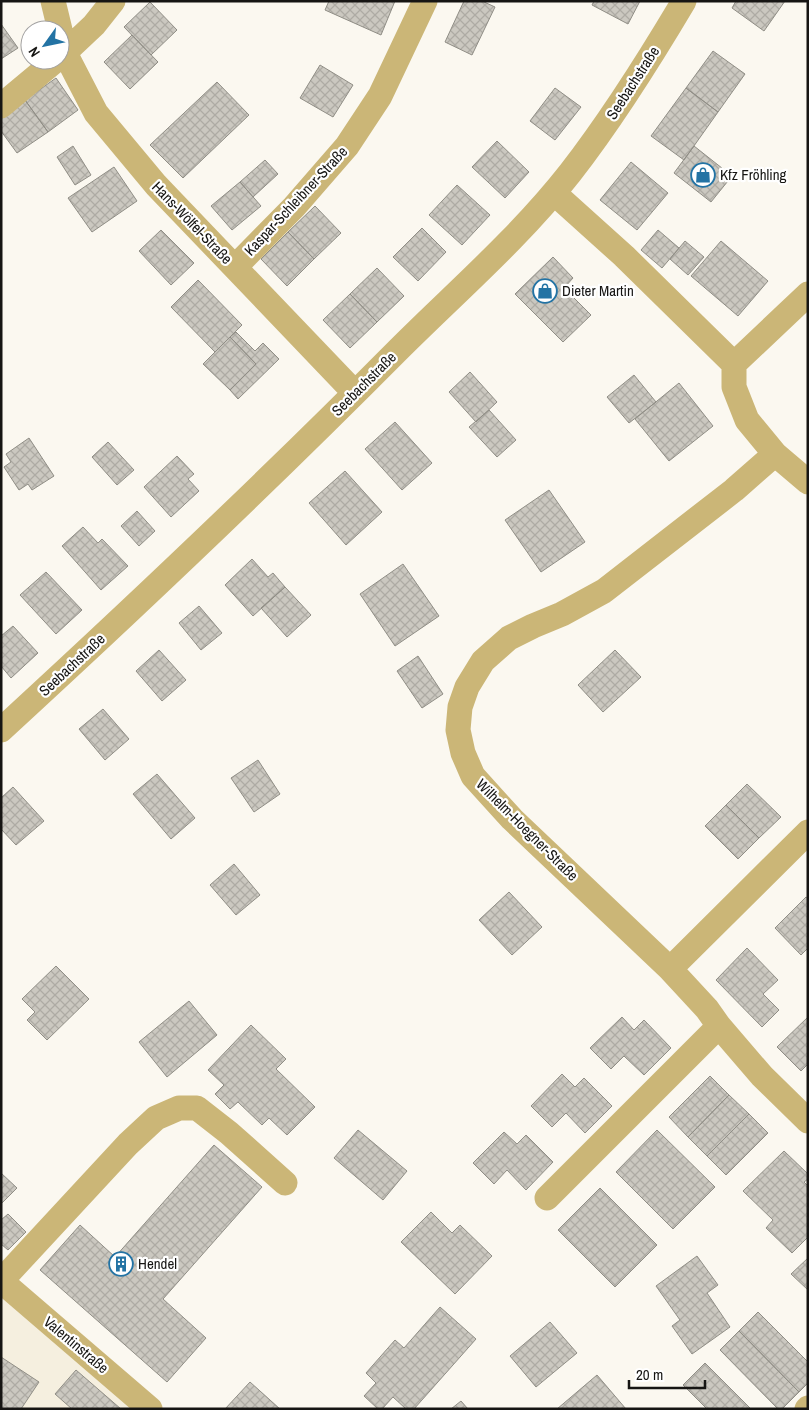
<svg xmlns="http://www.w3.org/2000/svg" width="809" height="1410" font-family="'Archivo Narrow',sans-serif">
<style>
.built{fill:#f5efdf}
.building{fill:url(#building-cross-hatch);stroke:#908e86}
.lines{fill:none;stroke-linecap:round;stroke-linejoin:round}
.minor{stroke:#cbb677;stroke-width:25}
.labels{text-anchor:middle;stroke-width:4.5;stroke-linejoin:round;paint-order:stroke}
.street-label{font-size:15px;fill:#161513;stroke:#fff}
.poi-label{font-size:15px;fill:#161513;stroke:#fff;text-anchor:start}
</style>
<defs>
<pattern id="building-cross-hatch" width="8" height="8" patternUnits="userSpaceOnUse" patternTransform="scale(1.25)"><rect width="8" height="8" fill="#cbc8c0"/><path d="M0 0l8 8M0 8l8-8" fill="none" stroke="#aeaba4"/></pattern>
</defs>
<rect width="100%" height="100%" fill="#fbf8f0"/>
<path class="built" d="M 1,1295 L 132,1409 L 1,1409 Z"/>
<path class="building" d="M 329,1 L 395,1 L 381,35 L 325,10 Z
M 464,1 L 482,1 L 495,7 L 472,55 L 445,42 Z
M 594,1 L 640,1 L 628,24 L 592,5 Z
M 736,1 L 785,1 L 764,31 L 732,8 Z
M 150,2 L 177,30 L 151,55 L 124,27 Z
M 1,24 L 18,48 L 1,59 Z
M 132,35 L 158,62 L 130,89 L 104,62 Z
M 713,51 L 745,74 L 718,112 L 686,88 Z
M 320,65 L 353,85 L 333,117 L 300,98 Z
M 56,78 L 78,110 L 48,132 L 25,100 Z
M 217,82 L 249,115 L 183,178 L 150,145 Z
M 555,88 L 581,107 L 555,140 L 530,121 Z
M 686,88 L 718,112 L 684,160 L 651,136 Z
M 25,100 L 48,132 L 17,153 L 1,131 L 1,117 Z
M 497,141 L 529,172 L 505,198 L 472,167 Z
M 73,146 L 91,175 L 75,185 L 57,157 Z
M 694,146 L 732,176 L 711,202 L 674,173 Z
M 265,160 L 278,174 L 253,197 L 240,182 Z
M 631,162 L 668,193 L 637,230 L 600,200 Z
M 114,167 L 137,201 L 92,232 L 68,198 Z
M 240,182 L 261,206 L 232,230 L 211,206 Z
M 457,185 L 490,215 L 462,245 L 429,215 Z
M 315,206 L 341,233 L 314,259 L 288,232 Z
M 422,228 L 446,252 L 418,281 L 393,257 Z
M 161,230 L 194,263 L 171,285 L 139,251 Z
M 658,230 L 679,248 L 662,268 L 641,250 Z
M 288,232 L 314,259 L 287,286 L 261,259 Z
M 685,241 L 704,257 L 688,275 L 670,259 Z
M 721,241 L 768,281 L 738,316 L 691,276 Z
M 553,257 L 573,278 L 564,288 L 591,315 L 563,342 L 515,294 Z
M 377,268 L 404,296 L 377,322 L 350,294 Z
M 198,280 L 242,325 L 215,352 L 171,307 Z
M 350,294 L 377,322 L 350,348 L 323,320 Z
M 236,332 L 255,351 L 263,343 L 279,359 L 238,399 L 230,390 L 256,364 L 230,337 Z
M 230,337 L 256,364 L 230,390 L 203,364 Z
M 470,372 L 497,402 L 476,422 L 449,392 Z
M 634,375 L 656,402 L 629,423 L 607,397 Z
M 679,383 L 713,426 L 669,461 L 635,419 Z
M 489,410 L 516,440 L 497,457 L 469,427 Z
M 395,422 L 432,463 L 402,490 L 365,449 Z
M 29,438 L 54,476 L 32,490 L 28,484 L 19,490 L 4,467 L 11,462 L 6,454 Z
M 108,442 L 134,470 L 117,485 L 92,457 Z
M 177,456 L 194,474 L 188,479 L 199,491 L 171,517 L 144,487 Z
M 345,471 L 382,512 L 346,545 L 309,503 Z
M 549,490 L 585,542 L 541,572 L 505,520 Z
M 137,511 L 155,531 L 139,546 L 121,526 Z
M 83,527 L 98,543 L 102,539 L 128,566 L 101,590 L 62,546 Z
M 252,559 L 268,577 L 273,573 L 285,587 L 253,616 L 225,585 Z
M 403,564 L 439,616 L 395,646 L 360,594 Z
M 46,572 L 82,610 L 56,634 L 20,595 Z
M 285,587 L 311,615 L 287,637 L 261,608 Z
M 199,606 L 222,633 L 201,650 L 179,623 Z
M 13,626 L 38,653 L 11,678 L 1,666 L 1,636 Z
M 159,650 L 186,680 L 162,701 L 136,671 Z
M 615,650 L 641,677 L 603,712 L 578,685 Z
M 418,656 L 443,694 L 422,708 L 397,671 Z
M 103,709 L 129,739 L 105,760 L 79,729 Z
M 258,760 L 280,794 L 254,812 L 231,778 Z
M 157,774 L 195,818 L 171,839 L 133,794 Z
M 747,784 L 781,817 L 759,838 L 726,805 Z
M 13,787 L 44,821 L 16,845 L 1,829 L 1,798 Z
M 726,805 L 759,838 L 738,859 L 705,826 Z
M 234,864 L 260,895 L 236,915 L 210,885 Z
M 509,892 L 542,927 L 512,955 L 479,920 Z
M 806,897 L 808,898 L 808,948 L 801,955 L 775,928 Z
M 747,948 L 778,980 L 763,994 L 779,1010 L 762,1027 L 716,980 Z
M 56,966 L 89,999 L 47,1040 L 27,1020 L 35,1012 L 22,999 Z
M 189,1001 L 217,1035 L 167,1077 L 139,1042 Z
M 622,1017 L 634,1030 L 644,1020 L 671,1048 L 644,1075 L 624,1056 L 611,1069 L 590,1048 Z
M 808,1017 L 808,1064 L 801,1071 L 777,1047 Z
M 251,1025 L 286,1059 L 276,1069 L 315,1107 L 287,1135 L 269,1118 L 262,1125 L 238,1102 L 230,1109 L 215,1094 L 224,1085 L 208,1070 Z
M 562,1074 L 575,1087 L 584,1078 L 612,1106 L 585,1133 L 566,1113 L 552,1127 L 531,1106 Z
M 710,1076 L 729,1095 L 688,1137 L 669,1117 Z
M 729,1095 L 749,1114 L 707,1156 L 688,1137 Z
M 749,1114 L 768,1133 L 726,1175 L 707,1156 Z
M 358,1130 L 407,1171 L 383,1200 L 334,1158 Z
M 657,1130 L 715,1187 L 673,1229 L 616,1172 Z
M 504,1132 L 517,1144 L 526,1135 L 553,1162 L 526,1190 L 507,1170 L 494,1184 L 473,1163 Z
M 214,1145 L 262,1187 L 163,1299 L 206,1338 L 167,1382 L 40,1270 L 80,1225 L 115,1257 Z
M 784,1151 L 808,1174 L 808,1179 L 804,1182 L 808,1186 L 808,1237 L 792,1253 L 766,1228 L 773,1220 L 743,1191 Z
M 1,1173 L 17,1188 L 1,1204 Z
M 600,1188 L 657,1245 L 615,1287 L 558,1230 Z
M 431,1212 L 452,1233 L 460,1225 L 492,1256 L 455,1294 L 401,1242 Z
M 8,1214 L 26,1232 L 8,1250 L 1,1244 L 1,1220 Z
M 697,1256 L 718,1285 L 707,1293 L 730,1327 L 692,1354 L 672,1326 L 680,1320 L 656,1286 Z
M 808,1258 L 808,1290 L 791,1274 Z
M 440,1307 L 476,1339 L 414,1409 L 406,1409 L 393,1397 L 382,1409 L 378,1409 L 364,1396 L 376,1383 L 366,1373 L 395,1340 L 404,1348 Z
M 758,1312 L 808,1362 L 808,1383 L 799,1392 L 739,1331 Z
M 550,1322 L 577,1353 L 536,1387 L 510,1356 Z
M 739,1331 L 799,1392 L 782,1409 L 778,1409 L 720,1350 Z
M 1,1357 L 39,1382 L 21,1409 L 1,1409 Z
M 705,1363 L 751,1409 L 707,1409 L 683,1385 Z
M 76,1370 L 121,1409 L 72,1409 L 55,1394 Z
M 597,1375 L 626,1409 L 557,1409 Z
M 250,1382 L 280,1409 L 225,1409 Z
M 461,1401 L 468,1409 L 451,1409 Z"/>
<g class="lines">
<path class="minor" d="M 53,1 L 60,30
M 60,32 L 65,53 L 96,113 L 156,185 L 355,393
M 60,57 L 94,25 L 113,1
M 1,106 L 56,60
M 554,193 L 624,256 L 734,364 L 734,387 L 747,420 L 775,454 L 808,482
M 235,267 L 294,207 L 347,146 L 380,96 L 425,1
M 734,364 L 808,294
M 775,454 L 734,490 L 604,591 L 562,614 L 533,626 L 509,638 L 483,661 L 467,687 L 460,707 L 458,730 L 463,753 L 473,776 L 512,819 L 670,969 L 707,1009 L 719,1026 L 762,1076 L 808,1121
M 1,730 C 136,606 269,480 398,350 C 456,292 519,238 570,173 C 612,119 649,60 684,1
M 670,969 L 808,832
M 547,1198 L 719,1026
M 1,1281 L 128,1144 L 156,1118 L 179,1108 L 197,1108 L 229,1133 L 285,1183
M 1,1281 L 150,1409
M 807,1409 L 808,1408"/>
</g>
<defs>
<g id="shop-ring" transform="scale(1.25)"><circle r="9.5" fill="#fff" stroke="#2373a4" stroke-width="1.5"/><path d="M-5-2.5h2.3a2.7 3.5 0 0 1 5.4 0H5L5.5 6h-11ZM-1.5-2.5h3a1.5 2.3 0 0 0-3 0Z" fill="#2373a4"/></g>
<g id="building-ring" transform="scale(1.25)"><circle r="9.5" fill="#fff" stroke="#2373a4" stroke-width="1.5"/><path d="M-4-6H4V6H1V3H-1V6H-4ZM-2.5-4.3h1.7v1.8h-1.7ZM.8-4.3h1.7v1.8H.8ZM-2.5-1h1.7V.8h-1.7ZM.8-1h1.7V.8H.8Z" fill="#2373a4"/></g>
</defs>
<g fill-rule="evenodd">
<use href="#shop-ring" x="703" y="175"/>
<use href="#shop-ring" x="545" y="291"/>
<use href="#building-ring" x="121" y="1264"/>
</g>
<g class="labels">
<g class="street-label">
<text transform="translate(633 83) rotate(-57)" y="5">Seebachstraße</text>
<text transform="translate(296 201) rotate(-47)" y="5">Kaspar-Schleibner-Straße</text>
<text transform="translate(192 223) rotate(46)" y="5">Hans-Wölfel-Straße</text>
<text transform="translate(364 384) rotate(-45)" y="5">Seebachstraße</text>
<text transform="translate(72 665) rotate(-43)" y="5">Seebachstraße</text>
<text transform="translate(527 830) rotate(45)" y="5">Wilhelm-Hoegner-Straße</text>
<text transform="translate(76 1345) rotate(40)" y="5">Valentinstraße</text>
</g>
<g class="poi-label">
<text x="720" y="180">Kfz Fröhling</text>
<text x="562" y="296">Dieter Martin</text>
<text x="138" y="1269">Hendel</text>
</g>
</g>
<rect width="809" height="1410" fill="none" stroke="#161513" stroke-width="5"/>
<g transform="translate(45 45) rotate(237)"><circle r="24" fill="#ffffff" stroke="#a2a1a1"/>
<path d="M0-4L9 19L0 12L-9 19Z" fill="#2373a4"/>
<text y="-8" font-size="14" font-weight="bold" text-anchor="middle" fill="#161513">N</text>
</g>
<path d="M629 1380v8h76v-8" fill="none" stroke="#161513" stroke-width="2.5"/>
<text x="636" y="1380" font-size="15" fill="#161513" stroke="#ffffff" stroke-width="4" paint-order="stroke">20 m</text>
</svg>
